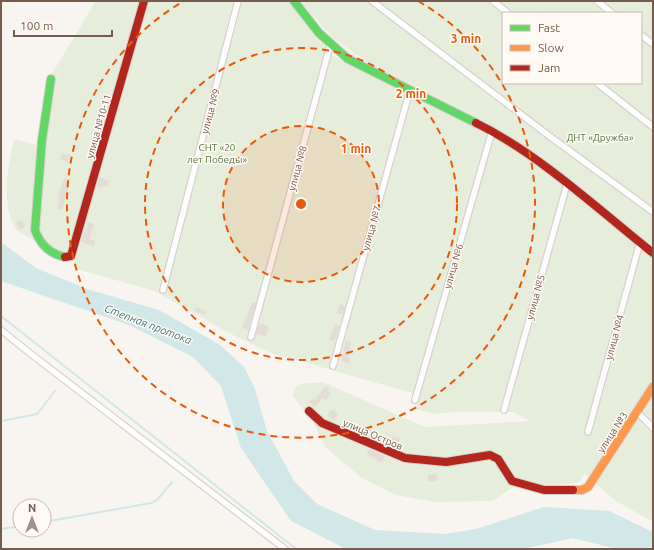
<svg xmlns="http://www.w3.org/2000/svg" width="654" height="550" font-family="Ubuntu,sans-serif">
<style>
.green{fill:#e6eedb;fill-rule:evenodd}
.water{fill:#d1e7e8}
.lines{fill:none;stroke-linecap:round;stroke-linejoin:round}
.stream{stroke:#d1e7e8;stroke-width:2}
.building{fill:#e4ddd6}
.street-casing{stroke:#d7d1cd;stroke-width:8}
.fast-casing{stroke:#d6d0ca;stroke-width:10}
.slow-casing{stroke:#d6d0ca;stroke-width:10}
.jam-casing{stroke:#d6d0ca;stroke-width:10}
.street{stroke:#fefdfd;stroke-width:5.5}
.fast{stroke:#63d668;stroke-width:8}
.slow{stroke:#ff974d;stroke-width:8}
.jam{stroke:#b3261e;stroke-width:8}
.ring{fill:none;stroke:#e8590c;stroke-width:2;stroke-dasharray:7 5}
.labels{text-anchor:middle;stroke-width:3;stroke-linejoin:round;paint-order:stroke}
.street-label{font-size:10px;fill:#765b4f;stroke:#fef9f2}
.park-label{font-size:10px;fill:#597a48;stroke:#fef9f2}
.water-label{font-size:11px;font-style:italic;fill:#477980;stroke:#fef9f2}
.centre{fill:#e8590c;stroke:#fef9f2;stroke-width:2}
.ring-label{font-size:12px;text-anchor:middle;font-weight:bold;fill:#e8590c;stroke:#fef9f2;stroke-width:3;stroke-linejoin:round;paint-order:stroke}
</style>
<rect width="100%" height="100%" fill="#f8f4ef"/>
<path class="green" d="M 96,1 L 292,1 L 314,33 L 333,56 L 506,142 L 549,174 L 653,258 L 653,522 L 616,501 L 585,474 L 578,483 L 545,486 L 525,479 L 493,501 L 436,502 L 396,495 L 362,478 L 325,447 L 314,424 L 293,396 L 296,387 L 301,384 L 323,382 L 425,427 L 530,421 L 513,412 L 455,412 L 435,414 L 416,409 L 419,395 L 268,352 L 223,330 L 155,291 L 73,268 L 75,258 L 66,256 C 51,248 30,240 17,230 C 0,209 8,164 14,139 L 44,147 L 57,77 L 51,75 Z
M 300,1 L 653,1 L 653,250 L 541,159 L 474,116 L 373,66 L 334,39 ZM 503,13 L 641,13 L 641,83 L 503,83 Z"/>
<path class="water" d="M 1,242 L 36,268 L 87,289 L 159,310 L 220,345 L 244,367 L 255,389 L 267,431 L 294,481 L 317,504 L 375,530 L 445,534 L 476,529 L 544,507 L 609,511 L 653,532 L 653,549 L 617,549 L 573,538 L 523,549 L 346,549 L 291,521 L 241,448 L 221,386 L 193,357 L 129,325 L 1,281 Z"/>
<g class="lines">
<path class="stream" d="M 1,316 L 296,549
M 1,421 L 37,414 L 55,391
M 44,522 L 151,503 L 157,500 L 172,482
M 1,529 L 20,526"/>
</g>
<path class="building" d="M 62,153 L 70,155 L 68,162 L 60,160 Z
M 100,177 L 109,181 L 108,187 L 103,185 L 102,188 L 97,186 Z
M 64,178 L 71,179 L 62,210 L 57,209 L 60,199 L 58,198 Z
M 21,220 L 25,226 L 20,230 L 16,223 Z
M 88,222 L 94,224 L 89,239 L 95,241 L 94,246 L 81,242 Z
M 252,302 L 256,303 L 248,330 L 242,328 Z
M 340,304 L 345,306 L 343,315 L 337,313 Z
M 196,307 L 207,311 L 205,315 L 194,311 Z
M 259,323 L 269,326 L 266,336 L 256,334 Z
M 335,324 L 340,326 L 334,341 L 329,339 Z
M 346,341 L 351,343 L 347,357 L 350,358 L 349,364 L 341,361 Z
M 326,386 L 330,389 L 328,391 L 331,394 L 326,400 L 323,398 L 315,407 L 309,402 L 312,398 L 314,400 Z
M 332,409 L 338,414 L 333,420 L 327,415 Z
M 364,425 L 372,431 L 370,435 L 361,429 Z
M 393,436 L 400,438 L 398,445 L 391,442 Z
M 369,449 L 385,456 L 382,463 L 366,454 Z
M 437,474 L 437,481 L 428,481 L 428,475 Z"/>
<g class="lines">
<g class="street-casing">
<path id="street" d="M 372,1 L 548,135 L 653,212
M 493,1 L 508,13
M 597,1 L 612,13
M 641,35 L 653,44
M 597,83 L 653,127
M 163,290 L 238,1
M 1,330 L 31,354 L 285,549
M 251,337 L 330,46
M 333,366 L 410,90
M 415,400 L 492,131
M 504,410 L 567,184
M 637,412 L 653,428
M 588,432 L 640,242"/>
</g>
<g class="fast-casing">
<path id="fast" d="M 294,1 L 319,33 L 348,59 L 476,123
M 51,79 L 42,140 L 35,230 C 40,244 50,254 65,257"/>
</g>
<g class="slow-casing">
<path id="slow" d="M 573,490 L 582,490 L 588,487 L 653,387"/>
</g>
<g class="jam-casing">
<path id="jam" d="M 476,123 C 539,154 598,209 653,253
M 65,257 L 71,256 L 144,1
M 309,411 L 322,423 L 405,458 L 446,462 L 490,455 L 498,459 L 512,481 L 544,490 L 573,490"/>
</g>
<use href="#street" class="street"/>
<use href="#fast" class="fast"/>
<use href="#slow" class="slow"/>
<use href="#jam" class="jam"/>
</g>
<circle cx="301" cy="204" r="78" fill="#e8590c" fill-opacity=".12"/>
<g class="ring">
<circle cx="301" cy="204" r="78"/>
<circle cx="301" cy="204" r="156"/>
<path d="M418 1A234 234 0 1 1 184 1"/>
</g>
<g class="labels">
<g class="street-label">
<text transform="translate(210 111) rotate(-75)" y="4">улица №9</text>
<text transform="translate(98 126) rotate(-74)" y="4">улица №10-11</text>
<text transform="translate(297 168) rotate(-75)" y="4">улица №8</text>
<text transform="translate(371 228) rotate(-74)" y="4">улица №7</text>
<text transform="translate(453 266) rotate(-74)" y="4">улица №6</text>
<text transform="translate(535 297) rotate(-75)" y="4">улица №5</text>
<text transform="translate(614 337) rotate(-75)" y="4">улица №4</text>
<text transform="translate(612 432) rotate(-57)" y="4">улица №3</text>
<text transform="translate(373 434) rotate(23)" y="4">улица Остров</text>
</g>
<g class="park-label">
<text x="600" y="141">ДНТ «Дружба»</text>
<text x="217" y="151">СНТ «20<tspan x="217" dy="12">лет Победы»</tspan></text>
</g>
<g class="water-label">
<text transform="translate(148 324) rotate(21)" y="4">Степная протока</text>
</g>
</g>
<circle cx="301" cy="204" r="6" class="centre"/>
<g class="ring-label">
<text x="466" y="43">3 min</text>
<text x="411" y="98">2 min</text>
<text x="356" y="153">1 min</text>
</g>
<rect width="654" height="550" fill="none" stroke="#765b4f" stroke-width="4"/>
<rect x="502" y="12" width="140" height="72" fill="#fef9f2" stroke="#c8bab1"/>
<rect x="510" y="25" width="20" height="6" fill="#63d668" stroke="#c8bab1"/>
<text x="538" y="32" font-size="12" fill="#765b4f">Fast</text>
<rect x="510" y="45" width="20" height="6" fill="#ff974d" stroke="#c8bab1"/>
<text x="538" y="52" font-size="12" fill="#765b4f">Slow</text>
<rect x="510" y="65" width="20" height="6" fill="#b3261e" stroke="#c8bab1"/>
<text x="538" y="72" font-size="12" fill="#765b4f">Jam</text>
<g transform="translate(32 518)"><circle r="19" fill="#fef9f2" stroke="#c8bab1"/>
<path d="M0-3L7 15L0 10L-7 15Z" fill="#a49187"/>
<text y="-6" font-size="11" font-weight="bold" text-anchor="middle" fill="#765b4f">N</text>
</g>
<path d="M14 30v6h98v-6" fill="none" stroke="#765b4f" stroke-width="2"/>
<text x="20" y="30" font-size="12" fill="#765b4f" stroke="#fef9f2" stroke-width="3" paint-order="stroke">100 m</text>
</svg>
